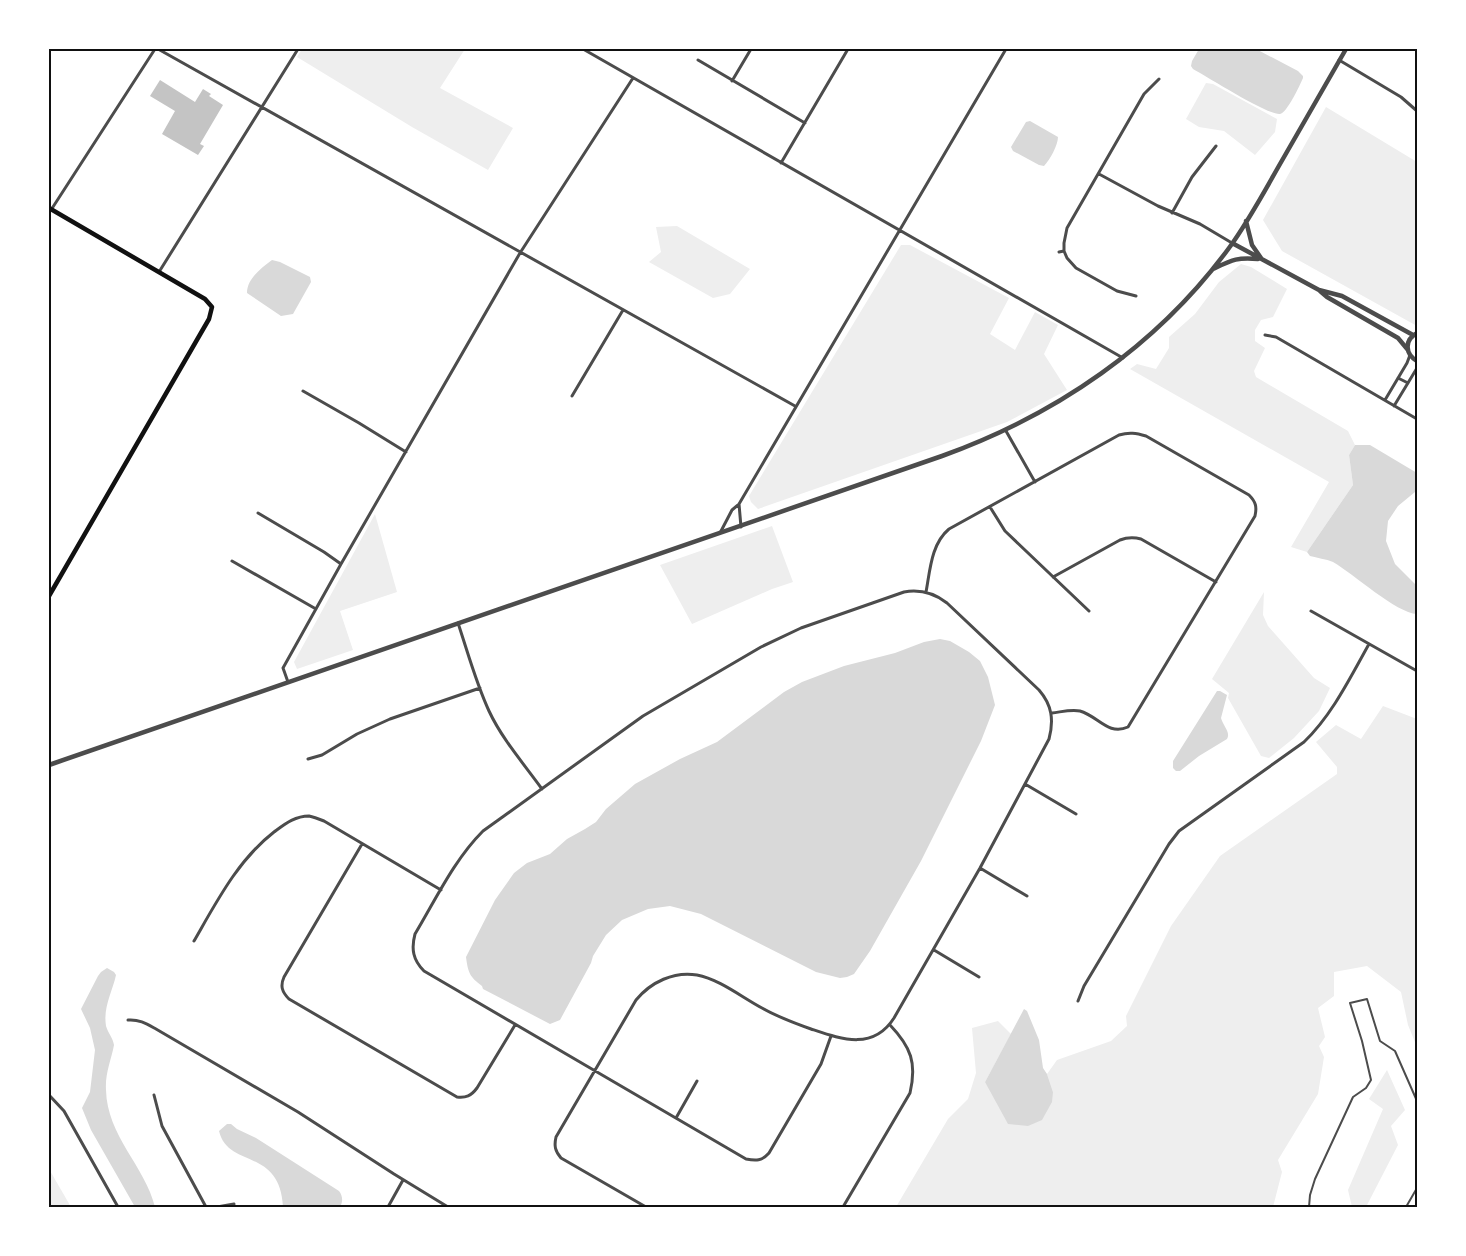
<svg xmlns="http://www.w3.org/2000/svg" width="1466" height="1256" font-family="'Asap Condensed',sans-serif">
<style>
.green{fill:#eee}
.water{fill:#d9d9d9}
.building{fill:#c4c4c4}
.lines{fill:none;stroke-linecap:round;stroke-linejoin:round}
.service{stroke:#4c4c4c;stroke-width:2}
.minor{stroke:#4c4c4c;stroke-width:3}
.tertiary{stroke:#4c4c4c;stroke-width:4.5}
.secondary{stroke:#111;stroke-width:4.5}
.neatline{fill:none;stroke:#111;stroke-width:2}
</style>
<rect width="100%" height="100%" fill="#fff"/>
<path class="green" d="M 302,49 L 398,49 L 404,50 L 405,49 L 465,49 L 440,88 L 513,128 L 488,170 L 412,127 L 297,57 Z
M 1206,83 L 1213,84 L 1277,119 L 1275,132 L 1255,155 L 1224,131 L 1199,127 L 1186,119 Z
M 1326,107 L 1417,162 L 1417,326 L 1282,251 L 1263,220 Z
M 677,226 L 750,269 L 730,294 L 713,298 L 649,262 L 661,252 L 656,227 Z
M 901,245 L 910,245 L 1009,298 L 990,334 L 1015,350 L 1035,312 L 1058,325 L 1044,354 L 1067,390 L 1007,422 L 758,509 L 751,502 L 749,496 Z
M 1241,264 L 1251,267 L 1287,289 L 1273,317 L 1261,320 L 1255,330 L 1255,341 L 1265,348 L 1254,371 L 1256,377 L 1348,431 L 1355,445 L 1349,455 L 1353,485 L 1307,552 L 1291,547 L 1329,482 L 1130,369 L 1137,364 L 1156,369 L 1169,348 L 1169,337 L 1195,314 L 1219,282 Z
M 375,514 L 397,592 L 340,611 L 353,650 L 297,669 L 294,662 Z
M 772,526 L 793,582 L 772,589 L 692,624 L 660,565 Z
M 1264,592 L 1263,615 L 1268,626 L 1314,678 L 1330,688 L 1319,711 L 1294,738 L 1269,758 L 1261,756 L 1228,698 L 1229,693 L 1212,679 Z
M 1383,706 L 1417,719 L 1417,1047 L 1408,1025 L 1401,992 L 1367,966 L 1334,972 L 1334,996 L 1318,1008 L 1325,1037 L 1319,1046 L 1324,1057 L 1318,1094 L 1278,1160 L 1282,1172 L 1273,1207 L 896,1207 L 948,1119 L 968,1099 L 976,1073 L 972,1028 L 998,1021 L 1011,1034 L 985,1082 L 1053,1092 L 1047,1074 L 1057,1060 L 1111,1041 L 1127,1026 L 1126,1016 L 1171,926 L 1220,856 L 1337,774 L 1337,767 L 1316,742 L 1336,725 L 1361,739 Z
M 1387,1070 L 1405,1110 L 1391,1126 L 1398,1145 L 1366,1207 L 1352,1207 L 1348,1190 L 1383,1109 L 1369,1099 Z
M 49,1169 L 71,1207 L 49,1207 Z"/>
<path class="water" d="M 1199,49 L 1256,49 L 1298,71 L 1303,76 L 1303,78 C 1300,85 1287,113 1280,114 C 1269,116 1206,76 1193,69 L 1191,66 L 1192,61 Z
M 1030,121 L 1058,137 C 1058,145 1050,160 1044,166 L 1039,165 L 1013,151 L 1011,147 L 1026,122 Z
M 272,260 L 280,262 L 310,277 L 311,282 L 293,314 L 281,316 L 247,293 C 247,279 261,268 272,260 Z
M 1355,445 L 1370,445 L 1417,473 L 1417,488 L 1415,492 L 1398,506 L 1388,521 L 1386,541 L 1395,564 L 1417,586 L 1417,614 C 1396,613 1354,574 1333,562 C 1326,559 1317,558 1310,556 L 1307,552 L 1353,485 L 1349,455 Z
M 940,639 L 950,641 L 969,652 L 980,661 L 988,677 L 995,705 L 981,741 L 921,861 L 870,951 L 854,974 L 847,977 L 840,978 L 816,972 L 701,914 L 670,906 L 648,909 L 622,920 L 606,935 L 593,956 L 591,963 L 560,1020 L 550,1024 L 483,989 L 482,986 C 470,977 468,973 466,957 L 495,900 L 514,873 L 527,863 L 550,854 L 567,839 L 585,829 L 596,822 L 606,809 L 635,784 L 680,759 L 717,742 L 784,692 L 802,682 L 844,666 L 895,653 L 924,642 Z
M 1217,691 L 1220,691 L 1227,695 L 1221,718 C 1223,726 1231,732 1227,739 L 1199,756 L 1180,771 L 1176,771 L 1173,768 L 1173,761 Z
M 107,968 L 114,972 L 116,975 C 112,993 103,1007 106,1026 C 108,1033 113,1038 114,1045 C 111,1061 105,1073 106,1090 C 107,1136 145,1166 155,1207 L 135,1207 L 91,1130 L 82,1108 L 90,1092 L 95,1050 L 90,1028 L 81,1009 L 98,976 L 101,972 Z
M 1024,1009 L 1027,1011 L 1039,1040 L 1043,1068 L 1047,1074 L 1053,1092 L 1052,1102 L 1042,1120 L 1028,1126 L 1008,1124 L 985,1082 Z
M 227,1124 L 231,1124 L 237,1129 L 256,1138 L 267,1145 L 339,1191 C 343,1196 343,1202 340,1207 L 283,1207 C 280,1147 228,1169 219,1131 Z"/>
<path class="building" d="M 160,80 L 195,102 L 203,89 L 211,94 L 209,96 L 223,105 L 200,144 L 204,146 L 198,155 L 162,134 L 175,111 L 150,96 Z"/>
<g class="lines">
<path class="service" d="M 1309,1207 L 1310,1195 L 1315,1179 L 1353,1097 L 1366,1088 L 1371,1080 L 1362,1041 L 1350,1003 L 1367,999 L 1380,1041 L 1395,1051 L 1417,1101
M 1406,1207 L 1417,1188"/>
<path class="minor" d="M 158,49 L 795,406
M 583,49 L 1123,358
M 698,60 L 805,123
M 1339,60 L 1401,97 L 1417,111
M 732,81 L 751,49
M 781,163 L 848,49
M 1099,174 L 1158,206 L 1200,224 L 1232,243
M 51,210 L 155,49
M 1172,213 L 1192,177 L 1216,146
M 1059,252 L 1064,251
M 159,272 L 298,49
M 1136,296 L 1117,291 L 1076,268 L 1067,258 L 1064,251 L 1064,243 L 1067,228 L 1144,94 L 1159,79
M 1265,335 L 1276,337 L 1417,419
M 1398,378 L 1408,383
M 303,391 L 359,423 L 406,452
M 572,396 L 623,310
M 1385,400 L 1407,363 L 1410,355
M 1394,406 L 1417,368
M 1006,431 L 1035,482
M 990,507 L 1005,531 L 1089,611
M 258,513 L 324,552 L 341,564
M 741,527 L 739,504 L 1006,49
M 720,533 L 732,510 L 738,505
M 232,561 L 316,609
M 1053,577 L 1120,540 C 1128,537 1133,537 1141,539 L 1216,582
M 926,592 C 930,571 931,544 949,529 L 1119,435 C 1129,432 1136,433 1146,436 L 1249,495 C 1256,502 1257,507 1255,516 L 1128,727 C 1108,736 1098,716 1080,711 C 1071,709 1061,712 1052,713
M 1311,611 L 1417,671
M 458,623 C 468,653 476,683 489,711 C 502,739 524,764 542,789
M 288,682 L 283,668 L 341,564 L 520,253 L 633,78
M 308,759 L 322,755 L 357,734 L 390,719 L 480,688
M 1025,784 L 1076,814
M 362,844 L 284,977 C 280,986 282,992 289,999 L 457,1097 C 466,1098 471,1096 477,1088 L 515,1025
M 980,868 L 1027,896
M 194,941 C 217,901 238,860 274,832 C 285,824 295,816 309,816 C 314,817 319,819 324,821 L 441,890
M 934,950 L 979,977
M 1078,1001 L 1084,986 L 1169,844 L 1179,831 L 1304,742 C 1332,715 1350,678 1369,644
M 128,1020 C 139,1019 147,1024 156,1029 L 298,1112 L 394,1174 L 448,1207
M 49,1095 L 64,1111 L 118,1207
M 154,1095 L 162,1126 L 206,1207
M 676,1118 L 697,1081
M 217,1207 L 234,1204
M 388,1207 L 403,1180
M 646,1207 L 561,1158 C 555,1151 554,1146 556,1137 L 636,1000 C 651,982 674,971 697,975 C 719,979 743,998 762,1008 C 778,1017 794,1023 811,1029 C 841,1039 873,1051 894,1018 L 980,868 L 1049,739 C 1054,720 1052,705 1039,690 L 947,603 C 934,593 921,589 904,592 L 801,628 L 761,647 L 643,716 L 483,831 C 454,860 436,899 415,934 C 411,949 413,960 424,971 C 531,1034 639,1096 746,1159 C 756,1161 762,1161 769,1153 L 821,1064 L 831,1036
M 843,1207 L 910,1093 C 917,1063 911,1047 890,1025"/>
<path class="tertiary" d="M 1246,221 L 1252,245 L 1261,258
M 1232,243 L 1319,290 L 1342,296 L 1413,335
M 1213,269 C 1232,260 1237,257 1258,259
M 1320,291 L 1327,297 L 1398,338 L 1408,350
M 1417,333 C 1404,340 1405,354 1417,361
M 49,765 L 942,456 C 1056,415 1157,346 1229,248 C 1248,222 1264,192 1280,164 C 1302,125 1324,87 1346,49"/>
<path class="secondary" d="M 49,208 L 205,299 L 212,307 L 209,319 L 49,596"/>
</g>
<rect width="1466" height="1256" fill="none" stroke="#ffffff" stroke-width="100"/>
<rect x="50" y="50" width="1366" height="1156" class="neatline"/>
</svg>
